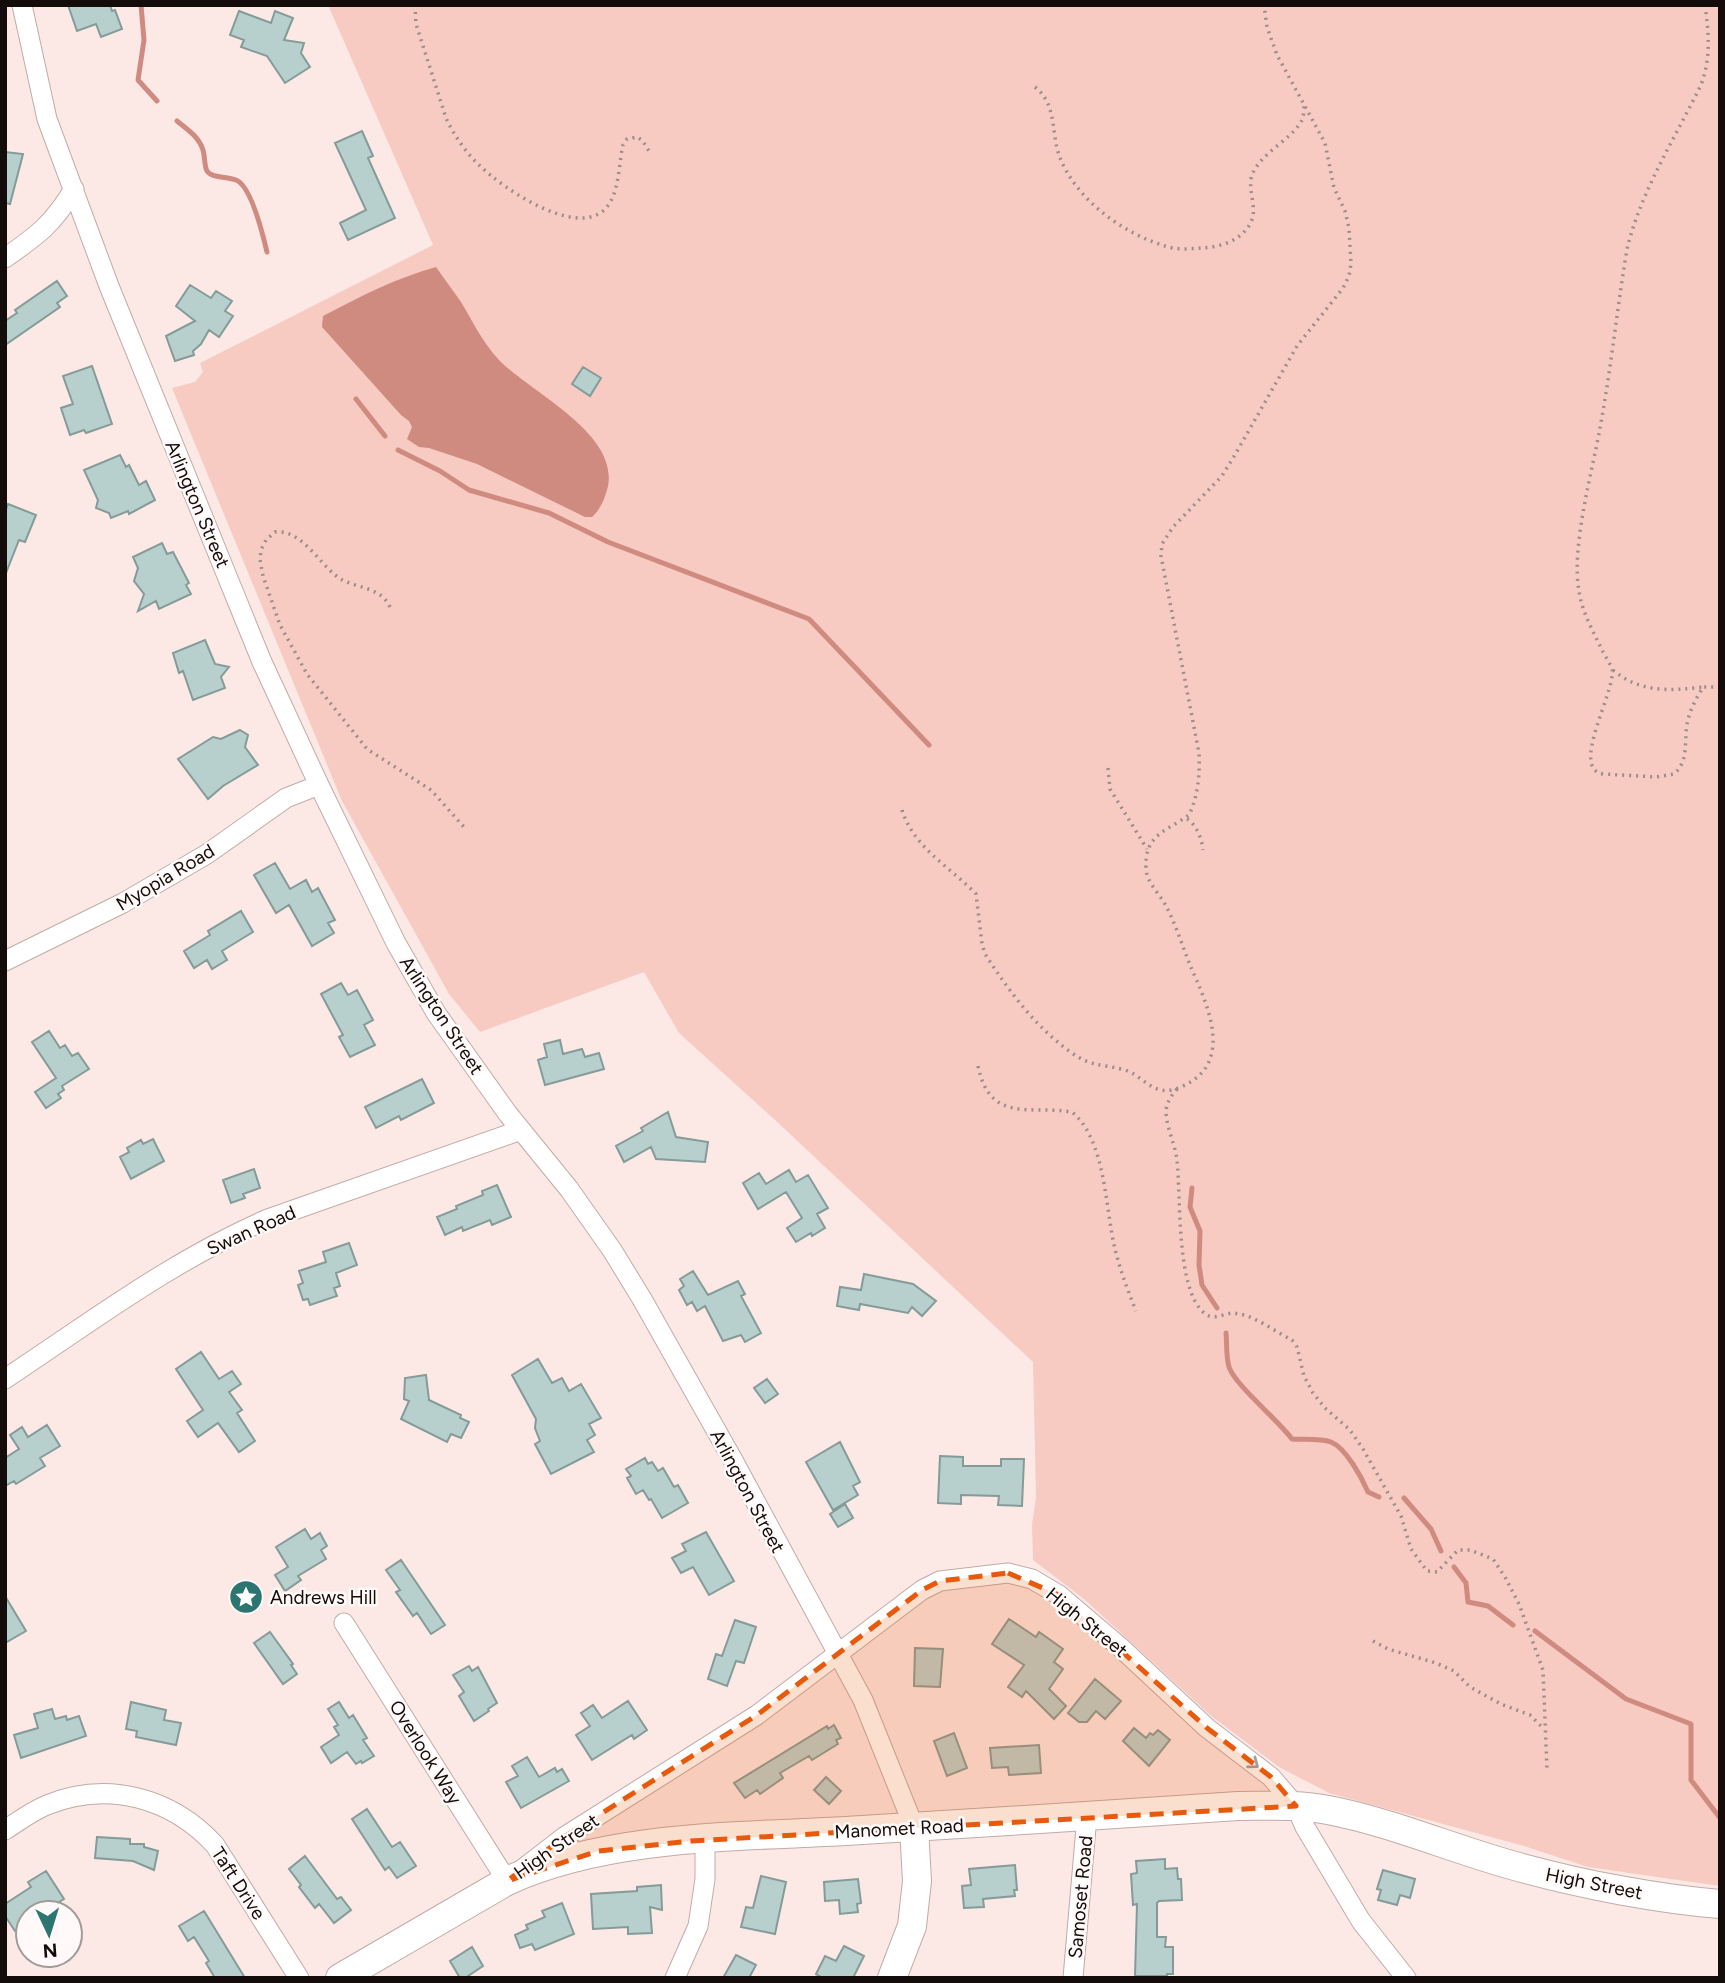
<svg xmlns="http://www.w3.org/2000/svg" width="1725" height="1983" font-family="Figtree,sans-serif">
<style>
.green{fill:#f7cac2}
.water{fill:#d08b81}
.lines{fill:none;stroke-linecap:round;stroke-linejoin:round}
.stream{stroke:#d08b81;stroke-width:5}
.building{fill:#b8d0cd;stroke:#849b98;stroke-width:2}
.street-casing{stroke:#c1aba7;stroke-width:21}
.secondary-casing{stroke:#c1aba7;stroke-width:30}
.path{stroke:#9b8d8b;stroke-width:3.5;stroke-dasharray:2 5;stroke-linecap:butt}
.street{stroke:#fff;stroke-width:19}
.secondary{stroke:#fff;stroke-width:28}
.oneway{stroke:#a19e9d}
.marked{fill:#e8590c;fill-opacity:0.2;stroke:#e8590c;stroke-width:5;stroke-dasharray:14 9;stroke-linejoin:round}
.labels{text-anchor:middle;stroke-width:5;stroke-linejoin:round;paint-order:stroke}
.street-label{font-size:19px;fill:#130c0b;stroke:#fffaf9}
.poi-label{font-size:19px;fill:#130c0b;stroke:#fffaf9;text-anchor:start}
</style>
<rect width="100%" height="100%" fill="#fce9e6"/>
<path class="green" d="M 328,5 L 1720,5 L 1720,1886 L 1588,1867 L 1524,1846 L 1329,1793 L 1279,1767 L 1210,1715 L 1084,1599 L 1033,1560 L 1032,1525 L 1036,1497 L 1033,1362 L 774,1119 L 679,1033 L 644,972 L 480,1032 L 449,994 L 342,801 L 172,388 L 195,382 L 203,372 L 200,363 L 433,245 Z"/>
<path class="water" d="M 436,267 C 444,279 453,290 461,302 C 473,322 483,343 499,360 C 531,393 623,435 607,490 C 604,500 600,510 592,517 L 585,517 L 477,464 L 429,448 L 419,447 L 407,439 L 412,427 L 409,421 L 401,415 L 322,327 L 323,316 C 359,297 396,278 436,267 Z"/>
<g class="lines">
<path class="stream" d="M 141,5 L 144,40 L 138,80 L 157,101
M 177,121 C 187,129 199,137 203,150 C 205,156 204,165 207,171 C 212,179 230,176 238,181 C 252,190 263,235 267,252
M 356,399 L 385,436
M 398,450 L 440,471 L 469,490 L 549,513 L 608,542 L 809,619 L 929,745
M 1192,1188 L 1190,1207 L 1200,1231 L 1199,1265 L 1202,1285 L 1217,1308
M 1226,1333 C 1227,1344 1226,1357 1229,1367 C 1235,1385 1277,1419 1292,1439 C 1303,1440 1320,1438 1331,1442 C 1346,1448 1362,1478 1368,1492 L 1379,1497
M 1404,1498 L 1431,1529 L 1441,1551
M 1454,1567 L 1466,1583 L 1468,1602 L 1488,1606 L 1513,1625
M 1535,1631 L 1626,1699 L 1691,1724 L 1691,1780 L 1720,1818"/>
</g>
<path class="building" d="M 68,5 L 110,5 L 112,11 L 115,10 L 122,29 L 101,37 L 96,24 L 77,31 Z
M 239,11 L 271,23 L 275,11 L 293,18 L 284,40 L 304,43 L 301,53 L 310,67 L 285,83 L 267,56 L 241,47 L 244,40 L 230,35 Z
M 362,131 L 373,156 L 368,158 L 395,218 L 348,240 L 340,223 L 366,210 L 335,143 Z
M 5,152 L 23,154 L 10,204 L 5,203 Z
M 57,281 L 67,296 L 57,303 L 60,307 L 5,345 L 5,321 L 17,313 L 15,310 Z
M 190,285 L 211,298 L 216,291 L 232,301 L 225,311 L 233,316 L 219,337 L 209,330 L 201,344 L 193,351 L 194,355 L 175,361 L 166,336 L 195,321 L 176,306 Z
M 92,366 L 112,424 L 86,433 L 84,430 L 70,435 L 61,408 L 73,404 L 63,376 Z
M 583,367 L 601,378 L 590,396 L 572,384 Z
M 120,455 L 126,467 L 129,465 L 139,485 L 146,481 L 155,500 L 129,514 L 128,511 L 111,518 L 109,513 L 96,508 L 98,500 L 84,470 Z
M 8,504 L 36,515 L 25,542 L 19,540 L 6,573 L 5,512 Z
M 162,543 L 167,554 L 173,552 L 189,583 L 186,585 L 191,594 L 159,609 L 156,601 L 138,611 L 144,594 L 134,581 L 138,568 L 133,557 Z
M 205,640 L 215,664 L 229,667 L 221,677 L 225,688 L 193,700 L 183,671 L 179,673 L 173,653 Z
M 240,730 L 248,735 L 245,747 L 258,765 L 223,786 L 208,799 L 178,759 L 213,737 L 221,739 Z
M 275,863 L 290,889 L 306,880 L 312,892 L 318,888 L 335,920 L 328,923 L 334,933 L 312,946 L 289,905 L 276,913 L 254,875 Z
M 241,911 L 253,932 L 222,951 L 227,960 L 212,969 L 207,960 L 194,968 L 184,951 L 210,935 L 208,931 Z
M 341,983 L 348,995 L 357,990 L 373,1020 L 364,1025 L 375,1045 L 350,1057 L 339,1037 L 343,1035 L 321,994 Z
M 49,1031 L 60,1048 L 65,1045 L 72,1056 L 78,1053 L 89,1069 L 62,1086 L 64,1090 L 58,1094 L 61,1098 L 46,1108 L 35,1092 L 56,1078 L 32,1042 Z
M 560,1040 L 563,1054 L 582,1049 L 585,1057 L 599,1053 L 604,1069 L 545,1085 L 538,1060 L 547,1057 L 544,1044 Z
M 422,1079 L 434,1103 L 401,1120 L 399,1116 L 376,1128 L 365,1107 Z
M 668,1112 L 676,1137 L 708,1142 L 705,1162 L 656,1159 L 651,1147 L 624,1162 L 616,1146 L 643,1131 L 641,1128 Z
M 153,1139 L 164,1161 L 131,1179 L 120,1157 L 129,1152 L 127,1148 L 141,1140 L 143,1144 Z
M 254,1169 L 260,1188 L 243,1194 L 245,1198 L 231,1203 L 223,1180 Z
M 789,1170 L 796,1182 L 808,1175 L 828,1208 L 817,1214 L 825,1228 L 812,1236 L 811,1233 L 796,1242 L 787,1228 L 802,1218 L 786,1192 L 758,1209 L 743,1183 L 759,1173 L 766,1184 Z
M 497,1185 L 511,1217 L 492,1225 L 490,1220 L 463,1231 L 462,1227 L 445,1235 L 437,1217 L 457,1209 L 456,1206 L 483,1195 L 482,1191 Z
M 349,1243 L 357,1265 L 336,1273 L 340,1286 L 334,1288 L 337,1296 L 310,1305 L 308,1299 L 303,1300 L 298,1285 L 303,1283 L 299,1271 L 326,1262 L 323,1252 Z
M 693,1271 L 708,1295 L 738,1281 L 745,1294 L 741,1296 L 761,1333 L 745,1342 L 741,1335 L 723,1341 L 705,1306 L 697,1311 L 692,1302 L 687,1305 L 679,1290 L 684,1286 L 680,1279 Z
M 864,1274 L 913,1284 L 936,1301 L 922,1316 L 912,1307 L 908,1313 L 860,1304 L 859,1310 L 837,1306 L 840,1287 L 861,1290 Z
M 201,1352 L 219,1379 L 232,1371 L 241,1384 L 229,1392 L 242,1410 L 237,1413 L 255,1441 L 239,1452 L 218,1423 L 198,1437 L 187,1421 L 203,1410 L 176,1369 Z
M 538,1359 L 552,1383 L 562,1378 L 569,1391 L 581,1384 L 601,1418 L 589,1424 L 595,1435 L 587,1440 L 594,1452 L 551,1474 L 535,1444 L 540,1441 L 535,1428 L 536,1419 L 512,1375 Z
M 426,1375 L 429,1400 L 461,1415 L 460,1418 L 469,1422 L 461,1438 L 451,1434 L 447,1442 L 401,1419 L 409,1401 L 404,1399 L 405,1378 Z
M 767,1379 L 778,1394 L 765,1403 L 754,1388 Z
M 47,1425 L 60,1446 L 40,1458 L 45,1466 L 16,1484 L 14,1481 L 5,1486 L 5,1458 L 19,1449 L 10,1435 L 22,1427 L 28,1437 Z
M 840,1442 L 860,1482 L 853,1486 L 858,1495 L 833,1510 L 806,1462 Z
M 940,1456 L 963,1457 L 963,1466 L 1001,1466 L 1001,1459 L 1024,1459 L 1022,1506 L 998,1505 L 999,1496 L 961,1495 L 961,1504 L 938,1503 Z
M 645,1458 L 648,1464 L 652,1462 L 658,1471 L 663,1468 L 674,1487 L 678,1485 L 688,1503 L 662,1518 L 651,1499 L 649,1500 L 643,1490 L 636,1494 L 627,1478 L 631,1476 L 626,1469 Z
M 845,1504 L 853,1518 L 838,1527 L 830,1514 Z
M 305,1529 L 311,1539 L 320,1533 L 327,1546 L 321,1550 L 326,1559 L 298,1576 L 301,1580 L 285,1591 L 275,1575 L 288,1567 L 276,1547 Z
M 706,1532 L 734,1581 L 709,1595 L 693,1567 L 681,1573 L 672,1558 L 686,1551 L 682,1544 Z
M 401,1560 L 445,1625 L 431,1634 L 417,1613 L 413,1616 L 396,1592 L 400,1590 L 386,1570 Z
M 5,1596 L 26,1631 L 5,1643 Z
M 1009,1619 L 1036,1637 L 1039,1632 L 1063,1649 L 1054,1662 L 1063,1669 L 1049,1689 L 1066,1706 L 1054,1719 L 1026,1691 L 1022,1697 L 1008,1687 L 1024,1665 L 992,1644 Z
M 735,1620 L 756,1627 L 744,1663 L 736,1661 L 727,1686 L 708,1679 L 716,1654 L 722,1656 Z
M 270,1632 L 293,1664 L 291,1665 L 297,1674 L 283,1684 L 254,1643 Z
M 915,1648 L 943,1649 L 940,1687 L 914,1686 Z
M 469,1666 L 472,1671 L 478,1667 L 497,1703 L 488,1709 L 489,1711 L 474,1721 L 459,1696 L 464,1692 L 453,1675 Z
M 1095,1679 L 1121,1701 L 1105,1719 L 1096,1711 L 1087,1722 L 1079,1722 L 1068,1713 Z
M 628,1701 L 647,1730 L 634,1739 L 632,1735 L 592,1760 L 576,1735 L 590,1726 L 581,1713 L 593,1705 L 602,1718 Z
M 131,1702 L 166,1710 L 164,1720 L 181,1723 L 176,1745 L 136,1737 L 137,1731 L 126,1729 Z
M 339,1702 L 349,1718 L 353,1715 L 367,1738 L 363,1740 L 374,1756 L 362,1763 L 361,1761 L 356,1764 L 347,1752 L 331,1763 L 321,1747 L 339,1735 L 334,1727 L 338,1725 L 328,1709 Z
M 52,1709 L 55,1719 L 66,1716 L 67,1720 L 79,1716 L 86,1736 L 21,1758 L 14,1735 L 38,1728 L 34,1714 Z
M 834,1725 L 841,1738 L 836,1740 L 838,1744 L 812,1760 L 809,1756 L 780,1773 L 783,1778 L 760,1794 L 757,1790 L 745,1798 L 734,1783 L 827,1726 L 828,1729 Z
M 1134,1728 L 1146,1738 L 1150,1733 L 1153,1735 L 1158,1730 L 1170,1740 L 1149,1766 L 1123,1741 Z
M 954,1733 L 967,1768 L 947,1776 L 934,1741 Z
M 1039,1745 L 1041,1773 L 1009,1775 L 1008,1767 L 992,1768 L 990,1748 Z
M 527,1757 L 539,1777 L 555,1768 L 557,1772 L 562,1769 L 569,1781 L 521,1808 L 506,1782 L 518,1776 L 512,1766 Z
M 826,1777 L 841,1791 L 829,1804 L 814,1790 Z
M 367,1809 L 392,1847 L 400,1842 L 416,1866 L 397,1878 L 389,1867 L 385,1870 L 352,1819 Z
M 97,1837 L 130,1839 L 130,1844 L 144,1844 L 144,1847 L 158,1851 L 154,1870 L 133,1861 L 95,1858 Z
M 305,1856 L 337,1899 L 341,1897 L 351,1910 L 334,1923 L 319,1904 L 315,1908 L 299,1887 L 301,1885 L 289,1869 Z
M 1165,1859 L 1165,1869 L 1177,1868 L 1178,1879 L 1181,1879 L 1182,1900 L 1159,1901 L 1157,1903 L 1157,1937 L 1166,1937 L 1165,1947 L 1173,1947 L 1173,1974 L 1167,1974 L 1167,1976 L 1135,1976 L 1137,1904 L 1133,1905 L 1131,1874 L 1137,1873 L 1136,1861 Z
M 1015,1865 L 1017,1890 L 1014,1890 L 1015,1896 L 983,1899 L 984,1907 L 964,1908 L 962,1886 L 971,1885 L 969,1869 Z
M 1383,1870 L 1415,1879 L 1410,1898 L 1400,1895 L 1397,1905 L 1378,1900 L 1381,1890 L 1377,1889 Z
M 46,1871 L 64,1899 L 49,1908 L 52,1913 L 28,1913 L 28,1923 L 15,1931 L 5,1916 L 5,1904 L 31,1887 L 28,1882 Z
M 761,1876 L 786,1882 L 775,1934 L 741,1927 L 746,1907 L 753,1908 Z
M 858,1879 L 861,1903 L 857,1904 L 858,1912 L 840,1914 L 839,1900 L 825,1901 L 824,1882 Z
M 661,1885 L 662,1910 L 650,1907 L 652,1933 L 628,1934 L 628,1927 L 593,1929 L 591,1894 L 637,1891 L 637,1887 Z
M 562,1903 L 574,1934 L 535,1950 L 532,1944 L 520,1948 L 515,1935 L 528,1929 L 526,1925 L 545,1917 L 542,1911 Z
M 204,1911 L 245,1978 L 215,1978 L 206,1963 L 209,1961 L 194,1937 L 188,1941 L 179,1926 Z
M 844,1946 L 864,1956 L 853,1978 L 823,1978 L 816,1974 L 825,1956 L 836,1961 Z
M 472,1947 L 483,1966 L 465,1978 L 460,1978 L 450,1961 Z
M 736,1955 L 756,1965 L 749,1978 L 723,1978 Z"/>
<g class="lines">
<g class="street-casing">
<path id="street" d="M 22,5 L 47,119 L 109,286 L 262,662 L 319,785 L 396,943 L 436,1013 L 508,1114 L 569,1189 L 612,1250 L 642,1299 L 734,1462 L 863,1700 L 914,1827
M 5,258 C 38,235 53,224 74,189
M 5,961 L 123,903 L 207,854 L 286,798 L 319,785
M 5,1379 C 91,1322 173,1260 268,1219 L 521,1130
M 344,1623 L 507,1881 L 564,1837 L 757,1715 L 922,1590 L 940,1581 L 1008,1573 L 1032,1579 L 1059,1595 L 1120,1647 L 1207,1728 L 1271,1777 L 1296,1806 L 1305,1827 L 1361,1921 L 1406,1978
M 5,1830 C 19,1821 32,1811 47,1805 C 108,1780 172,1798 215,1845 L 299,1978
M 675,1978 L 698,1926 L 705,1879 L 705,1840
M 1073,1978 L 1087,1816"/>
</g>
<g class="secondary-casing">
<path id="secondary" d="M 340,1978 L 507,1881 C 607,1835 737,1837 846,1831 C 977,1823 1107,1815 1238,1806 C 1267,1806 1298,1804 1328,1810 C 1396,1823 1459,1852 1526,1869 C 1585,1885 1659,1899 1720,1904
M 892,1978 L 912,1926 L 917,1881 L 914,1827"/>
</g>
<path class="path" d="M 415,5 L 416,24 L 446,118 C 454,135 466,153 480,166 C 503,188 572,236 603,211 C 620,196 618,166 623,145 L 627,139 L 637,137 L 642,140 L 651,154
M 1705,5 C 1709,34 1711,58 1701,85 C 1675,138 1641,191 1627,249 C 1617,309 1611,369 1600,428 C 1592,473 1571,547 1579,591 C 1582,612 1593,631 1602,650 C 1605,656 1610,663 1612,669 C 1617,689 1568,771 1604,774 L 1656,777 L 1674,774 C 1689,761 1684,742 1687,725 C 1689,711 1696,699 1703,687 L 1720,687
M 1035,87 C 1057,104 1051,132 1059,155 C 1075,199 1122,233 1165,246 C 1176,250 1190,249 1202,248 C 1220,247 1242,241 1251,222 C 1258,207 1247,190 1252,175 C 1261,152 1293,139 1302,120 C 1304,115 1304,109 1304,104
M 390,607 C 379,584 353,590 335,575 C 318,561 300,529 275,532 L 266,540 L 261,550 L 260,560 L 263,576 L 280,625 L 307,674 L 367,749 L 431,790 L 464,827
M 1613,670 C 1640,693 1670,691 1703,687
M 1108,768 L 1110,789 L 1147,849
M 902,810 C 914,848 949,866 976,894 L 982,944 L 985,954 C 1009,991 1035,1027 1072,1053 C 1090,1066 1100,1064 1121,1069 C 1145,1074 1152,1101 1183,1086 C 1236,1062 1206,1002 1190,965 C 1182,945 1176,925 1166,906 C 1160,894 1147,883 1146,869 C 1144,834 1167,831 1189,815 C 1198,796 1200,775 1199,753 L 1161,556 L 1162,544 L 1173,527 L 1222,476 L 1236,453 L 1297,346 L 1343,288 L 1349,276 L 1351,264 L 1349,228 L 1345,211 L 1334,188 L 1325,143 L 1277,55 L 1267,27 L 1264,5
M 1187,819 C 1196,824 1202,839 1203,850
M 978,1066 C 990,1124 1030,1105 1072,1112 C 1106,1140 1105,1208 1115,1249 C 1120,1270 1128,1291 1136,1311
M 1177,1089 C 1171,1096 1166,1103 1166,1113 C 1167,1129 1175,1144 1177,1160 C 1181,1197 1176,1287 1203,1312 C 1213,1322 1223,1313 1234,1313 C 1254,1315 1274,1331 1292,1340 L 1297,1347 L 1304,1376 L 1313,1393 L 1325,1408 L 1350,1430 L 1363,1449 L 1401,1516 L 1411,1549 L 1427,1571 L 1437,1572 L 1458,1550 L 1470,1550 L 1493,1559 L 1505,1577 L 1519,1604 L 1543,1670 L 1547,1770
M 1373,1641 L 1388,1649 L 1436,1663 L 1454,1671 L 1470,1687 L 1501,1704 L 1530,1715 L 1544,1729"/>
<use href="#street" class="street"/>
<use href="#secondary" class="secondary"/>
</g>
<defs><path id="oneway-chevron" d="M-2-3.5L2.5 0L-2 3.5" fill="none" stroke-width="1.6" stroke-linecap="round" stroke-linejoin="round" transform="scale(1.75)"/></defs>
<use class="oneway" href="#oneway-chevron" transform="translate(1254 1764) rotate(37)"/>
<path class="marked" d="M 1008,1573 L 1059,1595 L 1207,1728 L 1271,1777 L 1296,1806 L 691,1841 L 598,1851 L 507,1881 L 564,1837 L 757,1715 L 922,1590 L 940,1581 Z"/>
<defs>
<g id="sight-disc" transform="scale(1.75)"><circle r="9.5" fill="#2d7570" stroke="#fffaf9"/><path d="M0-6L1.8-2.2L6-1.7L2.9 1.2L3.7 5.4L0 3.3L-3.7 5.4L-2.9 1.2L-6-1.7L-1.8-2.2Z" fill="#fff"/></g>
</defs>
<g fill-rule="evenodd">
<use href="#sight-disc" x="246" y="1597"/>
</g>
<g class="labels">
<g class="street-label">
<text transform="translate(198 504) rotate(67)" y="7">Arlington Street</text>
<text transform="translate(165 877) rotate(-31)" y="7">Myopia Road</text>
<text transform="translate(442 1015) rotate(57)" y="7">Arlington Street</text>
<text transform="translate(251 1230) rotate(-24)" y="7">Swan Road</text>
<text transform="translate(748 1491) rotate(62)" y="7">Arlington Street</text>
<text transform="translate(1087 1622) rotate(39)" y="7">High Street</text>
<text transform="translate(426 1752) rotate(58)" y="7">Overlook Way</text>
<text transform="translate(899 1828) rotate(-3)" y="7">Manomet Road</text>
<text transform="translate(556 1846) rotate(-35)" y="7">High Street</text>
<text transform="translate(239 1883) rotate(57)" y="7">Taft Drive</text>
<text transform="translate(1594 1883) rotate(11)" y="7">High Street</text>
<text transform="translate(1080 1897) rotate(-85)" y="7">Samoset Road</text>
</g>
<g class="poi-label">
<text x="270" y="1604">Andrews Hill</text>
</g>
</g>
<rect width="1725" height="1983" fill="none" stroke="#130c0b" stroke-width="14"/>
<g transform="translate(49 1934) rotate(176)"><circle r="33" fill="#fffaf9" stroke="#a19b9a" stroke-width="2"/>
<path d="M0-5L12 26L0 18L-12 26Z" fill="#2d7570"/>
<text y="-10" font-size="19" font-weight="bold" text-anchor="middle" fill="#130c0b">N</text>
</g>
</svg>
